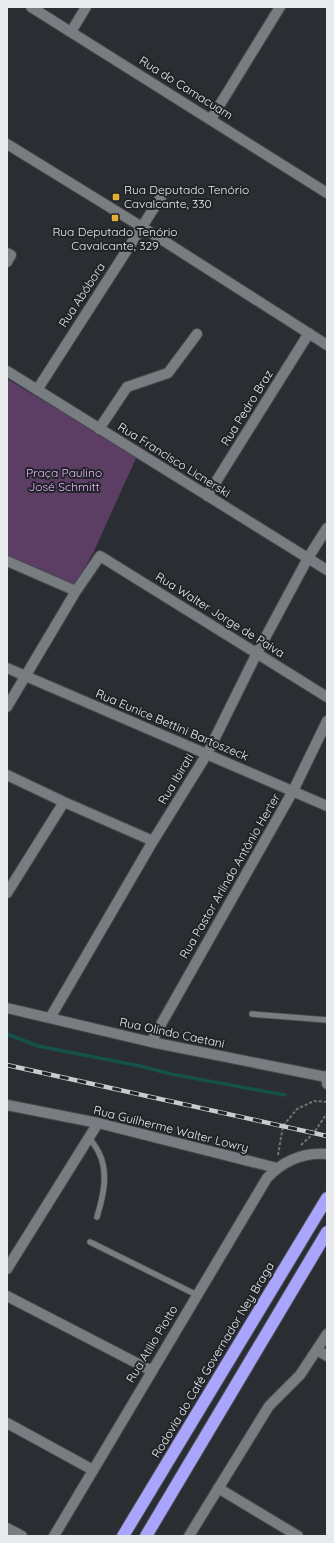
<svg xmlns="http://www.w3.org/2000/svg" width="334" height="1543" font-family="Quicksand,sans-serif">
<style>
.green{fill:#5c3d64}
.lines{fill:none;stroke-linecap:round;stroke-linejoin:round}
.stream{stroke:#145149;stroke-width:3.5}
.service-casing{stroke:#46494d;stroke-width:7}
.minor-casing{stroke:#46494d;stroke-width:12}
.tertiary-casing{stroke:#46494d;stroke-width:12}
.motorway-casing{stroke:#46494d;stroke-width:14}
.path{stroke:#707477;stroke-width:2;stroke-dasharray:3 2;stroke-linecap:butt}
.service{stroke:#787d81;stroke-width:5.5}
.minor{stroke:#787d81;stroke-width:10}
.tertiary{stroke:#787d81;stroke-width:10}
.motorway{stroke:#a9a5fd;stroke-width:12}
.rail-casing{stroke:#c9cccf;stroke-width:4.5}
.rail{stroke:#202428;stroke-width:3;stroke-dasharray:9;stroke-linecap:butt}
.poi-dot{fill:#e6ad36;stroke:#202428;stroke-width:1.5}
.labels{text-anchor:middle;stroke-width:4;stroke-linejoin:round;paint-order:stroke}
.street-label{font-size:12px;fill:#e8ebed;stroke:#202428}
.poi-label{font-size:12px;fill:#e8ebed;stroke:#202428;text-anchor:start}
.park-label{font-size:12px;fill:#eab6f8;stroke:#202428}
</style>
<rect width="100%" height="100%" fill="#2a2e32"/>
<path class="green" d="M 7,379 L 137,456 L 94,551 L 75,585 L 7,556 Z"/>
<g class="lines">
<path class="stream" d="M 7,1034 L 38,1046 L 140,1066 L 171,1074 L 285,1095"/>
<g class="service-casing">
<path id="service" d="M 252,1014 L 327,1020
M 89,1137 C 92,1142 97,1148 99,1153 C 109,1173 103,1197 97,1217
M 90,1242 L 197,1295"/>
</g>
<g class="minor-casing">
<path id="minor" d="M 31,7 L 327,193
M 71,32 L 86,7
M 211,119 L 280,7
M 7,144 L 142,227 L 327,345
M 7,253 L 11,255 L 7,262
M 7,371 L 327,570
M 37,390 L 163,194
M 99,429 L 127,387 L 168,373 L 197,334
M 207,496 L 309,333
M 7,561 L 76,591
M 7,707 L 76,591 L 100,556 L 327,697
M 7,775 L 64,802 L 153,841
M 7,893 L 64,802
M 7,1008 L 151,1042 L 326,1077
M 50,1018 L 153,841 L 207,754 L 257,653 L 308,558 L 327,528
M 151,1042 L 293,791 L 327,721
M 7,1105 L 98,1123 L 277,1168
M 7,1269 L 98,1123
M 7,1296 L 152,1371
M 317,1350 L 327,1356
M 7,1423 L 93,1470
M 218,1488 L 298,1536
M 7,1528 L 22,1536
M 189,1536 L 269,1406 L 300,1375 L 327,1334"/>
</g>
<g class="tertiary-casing">
<path id="tertiary" d="M 7,668 L 327,806
M 327,1076 L 327,1084
M 54,1536 L 267,1178 C 283,1161 303,1152 327,1154"/>
</g>
<g class="motorway-casing">
<path id="motorway" d="M 123,1536 L 327,1198
M 146,1536 L 327,1232"/>
</g>
<path class="path" d="M 301,1145 L 314,1133 L 327,1113
M 278,1155 L 283,1126 L 297,1109 L 314,1101 L 327,1102"/>
<use href="#service" class="service"/>
<use href="#minor" class="minor"/>
<use href="#tertiary" class="tertiary"/>
<use href="#motorway" class="motorway"/>
<g class="rail-casing">
<path id="rail" d="M 7,1065 L 327,1136"/>
</g>
<use href="#rail" class="rail"/>
</g>
<g class="poi-dot">
<rect x="112" y="193" width="8" height="8" rx="2"/>
<rect x="111" y="214" width="8" height="8" rx="2"/>
</g>
<g class="labels">
<g class="street-label">
<text transform="translate(186 88) rotate(32)" y="4">Rua do Camacuam</text>
<text transform="translate(82 295) rotate(-57)" y="4">Rua Abóbora</text>
<text transform="translate(247 408) rotate(-58)" y="4">Rua Pedro Braz</text>
<text transform="translate(174 460) rotate(32)" y="4">Rua Francisco Licnerski</text>
<text transform="translate(220 615) rotate(32)" y="4">Rua Walter Jorge de Paiva</text>
<text transform="translate(172 725) rotate(23)" y="4">Rua Eunice Bettini Bartoszeck</text>
<text transform="translate(176 779) rotate(-59)" y="4">Rua Ibirati</text>
<text transform="translate(230 876) rotate(-60)" y="4">Rua Pastor Arlindo Antônio Herter</text>
<text transform="translate(172 1033) rotate(12)" y="4">Rua Olindo Caetani</text>
<text transform="translate(171 1129) rotate(14)" y="4">Rua Guilherme Walter Lowry</text>
<text transform="translate(152 1344) rotate(-59)" y="4">Rua Atilio Piotto</text>
<text transform="translate(213 1360) rotate(-59)" y="4">Rodovia do Café Governador Ney Braga</text>
</g>
<g class="poi-label">
<text x="124" y="194">Rua Deputado Tenório<tspan x="124" dy="14">Cavalcante, 330</tspan></text>
<text x="115" y="236" text-anchor="middle">Rua Deputado Tenório<tspan x="115" dy="14">Cavalcante, 329</tspan></text>
</g>
<g class="park-label">
<text x="64" y="477">Praça Paulino<tspan x="64" dy="14">José Schmitt</tspan></text>
</g>
</g>
<rect width="334" height="1543" fill="none" stroke="#e8ebed" stroke-width="16"/>
</svg>
